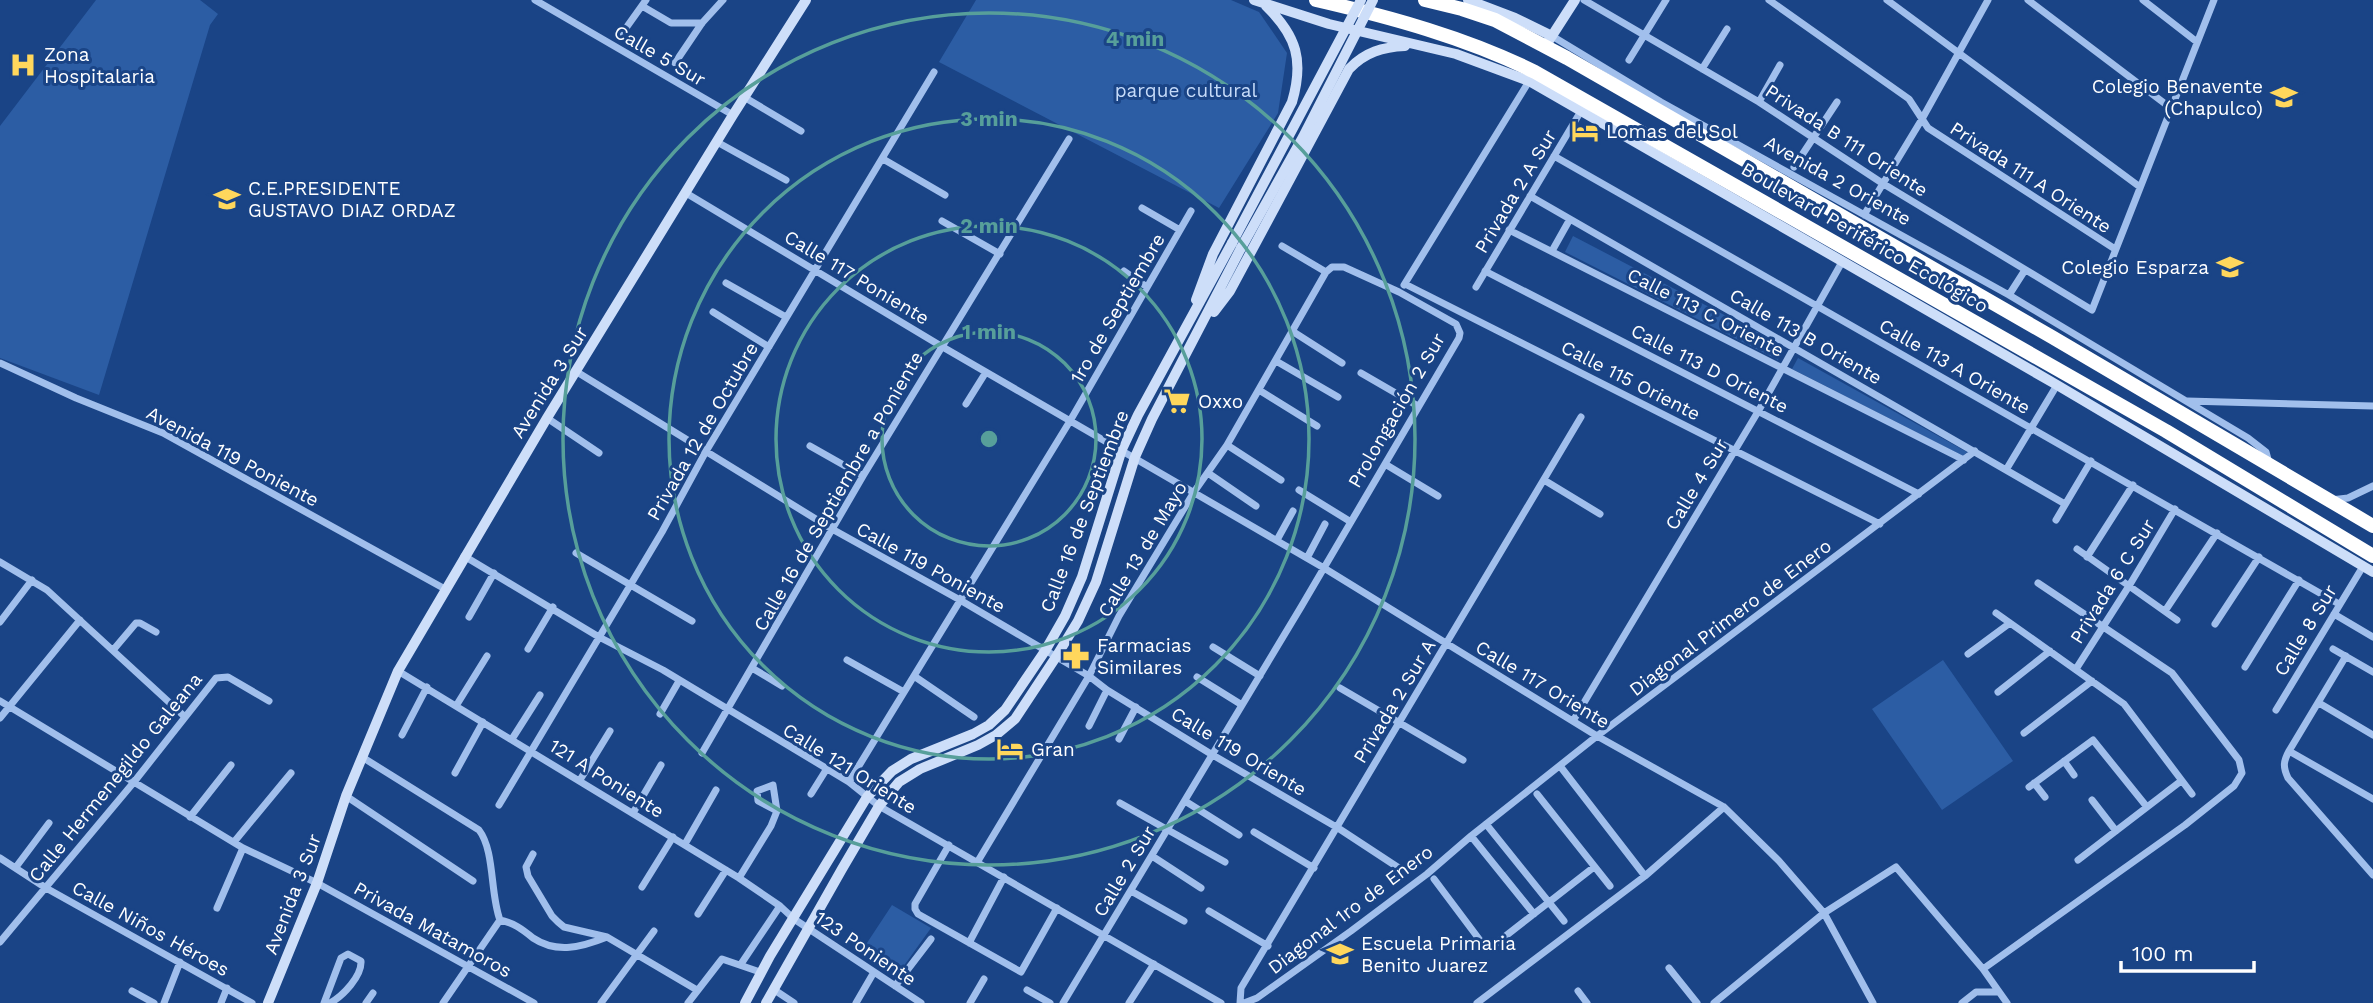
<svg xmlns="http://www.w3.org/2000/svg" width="2373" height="1003" font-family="'Work Sans',sans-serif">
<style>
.green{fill:#2c5da4}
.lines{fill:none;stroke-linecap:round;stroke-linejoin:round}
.street{stroke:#a1bfec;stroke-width:7}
.secondary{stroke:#cddef9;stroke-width:10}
.highway{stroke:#fff;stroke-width:14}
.secondary-bridge{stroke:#cddef9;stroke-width:10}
.ring{fill:none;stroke:#579f9a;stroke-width:3.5}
.labels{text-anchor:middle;stroke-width:6;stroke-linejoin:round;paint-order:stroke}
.poi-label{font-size:19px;fill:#fff;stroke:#1a4486;text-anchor:start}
.street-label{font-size:19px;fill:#fff;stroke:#1a4486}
.park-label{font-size:19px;fill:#c6dbf9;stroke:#1a4486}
.centre{fill:#579f9a;stroke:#1a4486;stroke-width:3.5}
.ring-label{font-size:21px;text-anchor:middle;font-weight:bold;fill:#579f9a;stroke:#1a4486;stroke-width:6;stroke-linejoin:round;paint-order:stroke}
</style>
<rect width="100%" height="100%" fill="#1a4486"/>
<path class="green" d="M 96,0 L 200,0 L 218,14 L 210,25 L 99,395 L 0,358 L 0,126 Z
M 976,0 L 1231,0 L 1259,12 L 1287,53 L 1278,113 L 1219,208 L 939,62 Z
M 1573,236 L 1784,346 L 1778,360 L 1565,252 Z
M 1798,358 L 1967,452 L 1963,456 L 1792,369 Z
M 1943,660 L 2013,761 L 1942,810 L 1872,709 Z
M 892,905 L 931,928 L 898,974 L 861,952 Z"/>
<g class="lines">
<path class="street" d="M 535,0 L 733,115
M 1584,0 L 1759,102 L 1882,183 L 2092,310 L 2214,0
M 1769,0 L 1909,99 L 1928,128 L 2115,249
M 1887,0 L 2140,187
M 2028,0 L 2172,109
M 2143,0 L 2197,42
M 642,6 L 671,23 L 702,23
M 621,35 L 646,0
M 1552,36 L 1661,102 L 2009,295 L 2186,401 L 2248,438 L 2266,452 L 2269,463
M 1629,60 L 1666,0
M 675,63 L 702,23 L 723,0
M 1702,69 L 1727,29
M 744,97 L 801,131
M 1759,102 L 1780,65
M 717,142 L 786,180
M 1554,156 L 2339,604
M 883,159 L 945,195
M 1794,167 L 1837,102
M 686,193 L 941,346 L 1324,568 L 1597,736 L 1724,807 L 1779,861 L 1824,913 L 1873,1003
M 1530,196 L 2065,504
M 1142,208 L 1180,230
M 1864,215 L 1922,119 L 1988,0
M 942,221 L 1000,254
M 1509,230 L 1964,460
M 1282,246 L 1326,272
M 1552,251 L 1570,219
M 1124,271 L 1147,287
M 1485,271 L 1919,494
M 726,283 L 786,317
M 1405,284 L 1880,524
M 1404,285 L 1531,78
M 1476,287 L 1581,111
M 2009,295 L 2025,270
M 713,312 L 769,347
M 1292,331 L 1342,363
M 1276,361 L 1338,397
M 0,363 L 76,398 L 163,433 L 445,589
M 577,372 L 832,529 L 960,600 L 1089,676 L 1107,690 L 1211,754 L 1338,828 L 1405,872
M 1361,373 L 1418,406
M 1259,390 L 1317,426
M 2187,401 L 2373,406
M 966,404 L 986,372
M 547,418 L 599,453
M 1227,445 L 1281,480
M 810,446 L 863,476
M 1385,464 L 1438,496
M 2006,470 L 2057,385
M 1208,473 L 1256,506
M 1544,480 L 1600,514
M 1299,490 L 1351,522
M 2331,500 L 2348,498 L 2373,486
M 2056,520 L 2091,461
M 1277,540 L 1293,511
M 2077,549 L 2177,620
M 576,553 L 692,621
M 464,556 L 599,637 L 663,670 L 849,782 L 879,806 L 1221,1003
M 2087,557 L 2133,485
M 1307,558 L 1325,524
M 0,562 L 47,590 L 184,716
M 2165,611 L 2217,533
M 1996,613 L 2124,704 L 2192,794
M 2334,614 L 2373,637
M 469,617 L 494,573
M 0,622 L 32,580
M 2215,624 L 2259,557
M 1213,647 L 1260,676
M 114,649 L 136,623 L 140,623 L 156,632
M 528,649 L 553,607
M 2333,649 L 2373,672
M 1968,654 L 2010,623
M 2346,656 L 2289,751 C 2283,762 2283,767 2288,778 L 2373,875
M 847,660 L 904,692
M 2245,667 L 2299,580
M 752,668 L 782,686
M 2076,669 L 2129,586 L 2175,509
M 398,671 L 739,878 L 780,906 L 794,919 L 921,1003
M 914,676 L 974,717
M 1197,677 L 1242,705
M 1340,688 L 1463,760
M 1998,692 L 2050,651
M 0,701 L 243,848 L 317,883 L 534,1003
M 2319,703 L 2373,735
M 456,706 L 487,656
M 2276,710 L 2362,568
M 660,714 L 679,681
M 0,718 L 80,620
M 1573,721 L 1759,410 L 1842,262
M 1089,726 L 1107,690
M 2024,733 L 2092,681
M 402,735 L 427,687
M 512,739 L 540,695
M 1119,739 L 1136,707
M 2289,751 L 2373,799
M 702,753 L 863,476 L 1069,139
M 362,757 L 479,830 C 495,851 490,894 500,920 C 514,923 522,929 533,938 C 557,954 582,947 607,937
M 2064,761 L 2074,775
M 1560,766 L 1645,876
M 455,773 L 483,722
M 580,780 L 610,731
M 849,782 L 1070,421 L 1191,211
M 2034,783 L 2045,797
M 2029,787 L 2093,740 L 2147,807
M 811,794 L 826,770
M 1537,794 L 1610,886
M 346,796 L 473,881
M 2092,800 L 2116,831
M 1185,801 L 1239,835
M 1120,803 L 1225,862
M 499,805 L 662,532 L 705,453 L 934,72
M 633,813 L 661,765
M 190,817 L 231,765
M 1486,824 L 1564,921
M 1254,832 L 1314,868
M 1471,836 L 1534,914
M 234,842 L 291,773
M 685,844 L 716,790
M 949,845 L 915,904 L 915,909 L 918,914 L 1021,972 L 1057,908
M 533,854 L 526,867 L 528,876 L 552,916 L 558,922 L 564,927 L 607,937 L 697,990
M 1152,856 L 1201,888
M 0,858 L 46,888 L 252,1003
M 2078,860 L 2181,781
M 978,861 L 1089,676 L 1119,616 L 1194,492 L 1227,445 L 1326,272 L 1332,267 L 1344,267 L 1399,292 L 1456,324 L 1460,333 L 1459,338 L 1301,607 L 1063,1003
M 16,867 L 49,823
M 739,878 L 771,826 L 777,811 L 773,785 L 757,791 L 758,801 L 777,811
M 1434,879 L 1482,943 L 1488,946 L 1494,945 L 1594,867
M 642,887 L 673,837
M 1131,891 L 1184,921
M 217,908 L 243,848
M 1209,911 L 1268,946
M 698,914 L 726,870
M 0,942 L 134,782 L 216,678 L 228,677 L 269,701
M 969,943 L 1004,877
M 741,964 L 780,906
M 1669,968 L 1697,1003
M 1983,969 L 2185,825 L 2234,786 L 2242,773 L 2239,760 L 2172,673 L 2038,583
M 895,986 L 931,939
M 773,989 L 794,1003
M 1027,990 L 1050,1003
M 132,991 L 154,1003
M 1578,991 L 1587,1003
M 164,1003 L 180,962
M 221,1003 L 227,988
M 324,1003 L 341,958 L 348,954 L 361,961 C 362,976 343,996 330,1003
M 366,1003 L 373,993
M 443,1003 L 500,920
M 601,1003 L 654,931
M 688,1003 L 722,959 L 760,972
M 856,1003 L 874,972
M 970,1003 L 984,979
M 1129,1003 L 1154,964
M 1240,1003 L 1241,988 L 1581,417
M 1244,1003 L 1257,998 L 1351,931 L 1427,874 L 1471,836 L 1597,736 L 1975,451
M 1477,1003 L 1645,876 L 1724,807
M 1714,1003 L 1824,913 L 1896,867 L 1983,969 L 2007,1003
M 1962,1003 L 1976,992 L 1998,992"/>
<path class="secondary" d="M 1254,0 L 1329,24 L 1456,54 L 1529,81 L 2057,385 L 2373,572
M 1468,0 L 1515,18 L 1552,36
M 1548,42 L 1575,0
M 1196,300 L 1213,254 L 1292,102 C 1304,61 1297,36 1266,6
M 1214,312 L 1230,291 L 1349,69 C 1365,52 1383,47 1405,46
M 268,1003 L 317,883 L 346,796 L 398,671 L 547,418 L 733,115 L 806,0
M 745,1003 L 770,956 L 867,797 L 892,771 L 911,759 L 973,734 L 989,725 L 1005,710 L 1045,651 L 1065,616 L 1082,577 L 1122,449 L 1138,415 L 1232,243
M 766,1003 L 842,869 L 879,806 L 899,782 L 920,769 L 978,745 L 996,735 L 1015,719 L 1056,657 L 1078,621 L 1096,582 L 1135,457 L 1152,419 L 1241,248"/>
<path class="highway" d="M 1316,0 C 1390,17 1467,38 1535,72 L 2166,431 L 2373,556
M 1425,0 L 1462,9 L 1495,20 L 1567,58 L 2052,337 L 2373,526"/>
<path class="secondary-bridge" d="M 1232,243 L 1361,0
M 1241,248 L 1303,137 L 1373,0"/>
</g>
<g class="ring">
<circle cx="989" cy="439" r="107"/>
<circle cx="989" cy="439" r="213"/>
<circle cx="989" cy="439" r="320"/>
<circle cx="989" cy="439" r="426"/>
</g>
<defs>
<g id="hospital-bare" transform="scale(2.1)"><path d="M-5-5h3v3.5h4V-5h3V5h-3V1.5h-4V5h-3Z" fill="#ffd75c" stroke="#1a4486" stroke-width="2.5" paint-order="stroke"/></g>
<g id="school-bare" transform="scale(2.1)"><path d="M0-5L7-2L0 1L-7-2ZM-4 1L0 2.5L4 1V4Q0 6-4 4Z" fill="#ffd75c" stroke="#1a4486" stroke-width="2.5" paint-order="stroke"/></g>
<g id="hotel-bare" transform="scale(2.1)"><path d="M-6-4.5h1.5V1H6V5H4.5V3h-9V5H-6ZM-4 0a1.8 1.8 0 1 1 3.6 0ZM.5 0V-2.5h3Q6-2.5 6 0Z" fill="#ffd75c" stroke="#1a4486" stroke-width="2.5" paint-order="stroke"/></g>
<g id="supermarket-bare" transform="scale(2.1)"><path d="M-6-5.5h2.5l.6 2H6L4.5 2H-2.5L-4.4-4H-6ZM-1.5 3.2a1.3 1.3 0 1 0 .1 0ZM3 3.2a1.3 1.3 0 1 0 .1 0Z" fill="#ffd75c" stroke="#1a4486" stroke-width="2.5" paint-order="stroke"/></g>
<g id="pharmacy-bare" transform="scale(2.1)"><path d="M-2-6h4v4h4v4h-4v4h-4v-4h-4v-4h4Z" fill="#ffd75c" stroke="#1a4486" stroke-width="2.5" paint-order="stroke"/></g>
</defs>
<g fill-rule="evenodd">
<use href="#hospital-bare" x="23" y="65"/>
<use href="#school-bare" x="2284" y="97"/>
<use href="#hotel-bare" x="1585" y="131"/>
<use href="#school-bare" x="227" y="199"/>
<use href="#school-bare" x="2230" y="267"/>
<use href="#supermarket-bare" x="1177" y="401"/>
<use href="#pharmacy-bare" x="1076" y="656"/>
<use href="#hotel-bare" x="1010" y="749"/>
<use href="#school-bare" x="1340" y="954"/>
</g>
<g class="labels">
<g class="poi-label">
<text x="44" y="61">Zona<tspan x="44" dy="22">Hospitalaria</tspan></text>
<text x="2263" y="93" text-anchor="end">Colegio Benavente<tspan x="2263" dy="22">(Chapulco)</tspan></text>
<text x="1606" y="138">Lomas del Sol</text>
<text x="248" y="195">C.E.PRESIDENTE<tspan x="248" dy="22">GUSTAVO DIAZ ORDAZ</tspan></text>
<text x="2209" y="274" text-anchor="end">Colegio Esparza</text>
<text x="1198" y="408">Oxxo</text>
<text x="1097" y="652">Farmacias<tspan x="1097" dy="22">Similares</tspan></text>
<text x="1031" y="756">Gran</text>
<text x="1361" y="950">Escuela Primaria<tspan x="1361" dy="22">Benito Juarez</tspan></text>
</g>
<g class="street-label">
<text transform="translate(660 55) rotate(30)" y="7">Calle 5 Sur</text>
<text transform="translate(1847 140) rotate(33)" y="7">Privada B 111 Oriente</text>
<text transform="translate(2031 177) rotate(33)" y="7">Privada 111 A Oriente</text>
<text transform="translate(1838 180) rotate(29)" y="7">Avenida 2 Oriente</text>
<text transform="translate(1515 191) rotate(-59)" y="7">Privada 2 A Sur</text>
<text transform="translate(1865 237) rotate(30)" y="7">Boulevard Periférico Ecológico</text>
<text transform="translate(857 277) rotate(31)" y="7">Calle 117 Poniente</text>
<text transform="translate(1117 308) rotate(-60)" y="7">1ro de Septiembre</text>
<text transform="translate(1706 312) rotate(27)" y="7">Calle 113 C Oriente</text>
<text transform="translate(1806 336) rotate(30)" y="7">Calle 113 B Oriente</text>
<text transform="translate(1955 366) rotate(30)" y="7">Calle 113 A Oriente</text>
<text transform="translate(1710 368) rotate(27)" y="7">Calle 113 D Oriente</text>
<text transform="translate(1631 380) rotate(27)" y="7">Calle 115 Oriente</text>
<text transform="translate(549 382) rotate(-58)" y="7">Avenida 3 Sur</text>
<text transform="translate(1396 410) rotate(-60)" y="7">Prolongación 2 Sur</text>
<text transform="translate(702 431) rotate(-60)" y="7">Privada 12 de Octubre</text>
<text transform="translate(233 456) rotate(28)" y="7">Avenida 119 Poniente</text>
<text transform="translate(1696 484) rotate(-59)" y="7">Calle 4 Sur</text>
<text transform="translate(838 491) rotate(-60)" y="7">Calle 16 de Septiembre a Poniente</text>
<text transform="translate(1084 511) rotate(-69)" y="7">Calle 16 de Septiembre</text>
<text transform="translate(1142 549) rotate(-59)" y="7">Calle 13 de Mayo</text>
<text transform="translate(931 567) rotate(29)" y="7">Calle 119 Poniente</text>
<text transform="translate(2112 581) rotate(-58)" y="7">Privada 6 C Sur</text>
<text transform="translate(1730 617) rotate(-37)" y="7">Diagonal Primero de Enero</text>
<text transform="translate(2305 630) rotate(-59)" y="7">Calle 8 Sur</text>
<text transform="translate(1543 684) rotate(31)" y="7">Calle 117 Oriente</text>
<text transform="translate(1394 701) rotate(-59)" y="7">Privada 2 Sur A</text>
<text transform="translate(1239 751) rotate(31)" y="7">Calle 119 Oriente</text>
<text transform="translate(850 768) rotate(32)" y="7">Calle 121 Oriente</text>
<text transform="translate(115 777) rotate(-51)" y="7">Calle Hermenegildo Galeana</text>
<text transform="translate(607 778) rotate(32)" y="7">121 A Poniente</text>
<text transform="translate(1124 871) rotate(-59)" y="7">Calle 2 Sur</text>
<text transform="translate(292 894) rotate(-69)" y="7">Avenida 3 Sur</text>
<text transform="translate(1350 909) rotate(-37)" y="7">Diagonal 1ro de Enero</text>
<text transform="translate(151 928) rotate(29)" y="7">Calle Niños Héroes</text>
<text transform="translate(433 929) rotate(29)" y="7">Privada Matamoros</text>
<text transform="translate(866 948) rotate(34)" y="7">123 Poniente</text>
</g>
<g class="park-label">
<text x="1186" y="97">parque cultural</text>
</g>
</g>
<circle cx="989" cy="439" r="10" class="centre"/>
<g class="ring-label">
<text x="1135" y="46">4 min</text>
<text x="989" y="126">3 min</text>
<text x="989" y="233">2 min</text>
<text x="989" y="339">1 min</text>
</g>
<path d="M2121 961v10h133v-10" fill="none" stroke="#ffffff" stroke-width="3.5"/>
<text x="2132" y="961" font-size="21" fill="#ffffff" stroke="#1a4486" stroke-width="5" paint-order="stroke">100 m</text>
</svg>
